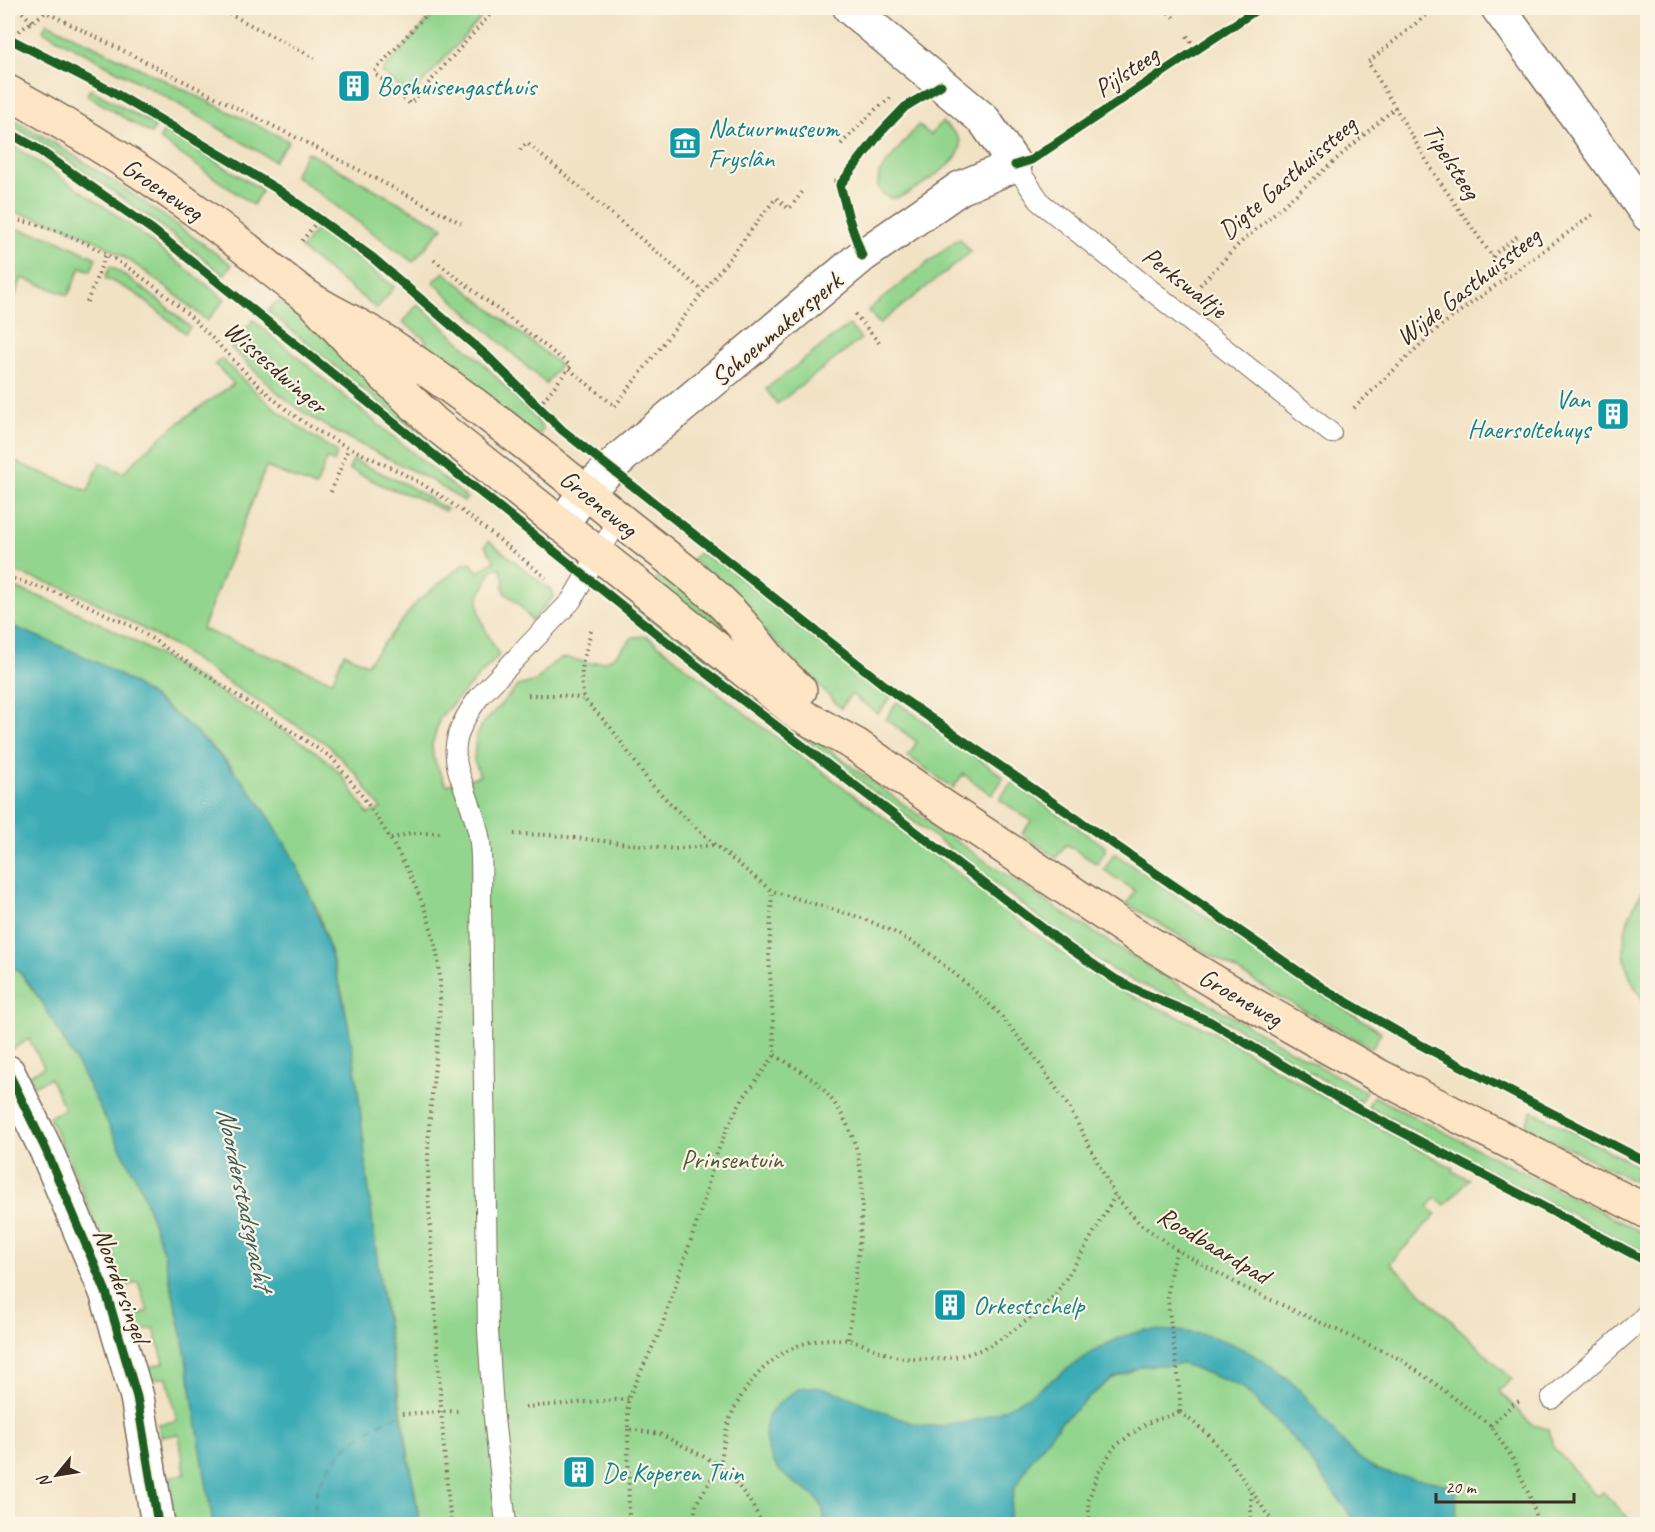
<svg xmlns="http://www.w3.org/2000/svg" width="1655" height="1532" font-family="Caveat,sans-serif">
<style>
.green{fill:#93d58e;stroke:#678056;stroke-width:1.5}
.water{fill:#3bacb6;stroke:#3b6b6a;stroke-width:1.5}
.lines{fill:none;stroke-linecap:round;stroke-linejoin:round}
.ferry{stroke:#3b5e5b;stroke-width:1.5;stroke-dasharray:8 6;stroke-linecap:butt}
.lane-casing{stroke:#7b6a58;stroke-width:22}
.street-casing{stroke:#7b6a58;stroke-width:36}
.secondary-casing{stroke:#7b6a58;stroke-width:36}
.path{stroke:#7b6a58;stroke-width:4;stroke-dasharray:1.5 4.5;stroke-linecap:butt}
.lane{stroke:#fff;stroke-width:20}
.street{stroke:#fff;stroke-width:33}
.secondary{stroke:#fde5c5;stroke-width:33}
.cycleway-casing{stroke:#fcf5e5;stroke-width:13}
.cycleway{stroke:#1b5e20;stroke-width:9}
.labels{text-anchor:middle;stroke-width:4.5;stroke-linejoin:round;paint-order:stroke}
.street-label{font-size:26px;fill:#3b2a1e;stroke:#fcf5e5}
.culture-label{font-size:26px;fill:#0d838f;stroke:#fcf5e5;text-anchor:start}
.park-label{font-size:26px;fill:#51553a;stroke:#fcf5e5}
.water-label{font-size:27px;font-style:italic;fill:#3b5e5b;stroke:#fcf5e5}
</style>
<rect width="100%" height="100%" fill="#fcf5e5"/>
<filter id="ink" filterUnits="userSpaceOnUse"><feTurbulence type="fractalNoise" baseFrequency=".0167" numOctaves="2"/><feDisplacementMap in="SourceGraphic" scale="12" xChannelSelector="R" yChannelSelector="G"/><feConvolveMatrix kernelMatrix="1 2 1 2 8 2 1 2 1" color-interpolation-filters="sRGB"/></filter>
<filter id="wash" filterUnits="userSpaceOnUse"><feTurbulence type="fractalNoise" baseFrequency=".008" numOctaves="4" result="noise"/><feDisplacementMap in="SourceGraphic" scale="24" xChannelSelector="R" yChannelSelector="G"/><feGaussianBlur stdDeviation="1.35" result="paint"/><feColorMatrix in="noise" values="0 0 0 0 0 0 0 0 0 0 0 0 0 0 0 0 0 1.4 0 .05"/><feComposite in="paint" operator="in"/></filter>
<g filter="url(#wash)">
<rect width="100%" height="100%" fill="#f2e2c4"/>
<path class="green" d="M 439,8 L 481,8 L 486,12 L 410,97 L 382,72 Z
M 47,23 L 289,141 L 274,161 L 170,99 L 43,31 Z
M 90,89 L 156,126 L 151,134 L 87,95 Z
M 8,116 C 86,160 159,212 232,265 L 224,275 C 155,220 84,167 8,123 Z
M 942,122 C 947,127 956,132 959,139 C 962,144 960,152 956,157 C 947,168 907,198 893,198 C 886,198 882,193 878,188 L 879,173 L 918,125 L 931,135 Z
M 165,130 L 262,190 L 253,205 L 159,139 Z
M 8,142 L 111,211 L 225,299 L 207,321 C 148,270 87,223 8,212 Z
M 307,152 L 443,227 L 413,262 L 294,175 Z
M 8,227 L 51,237 L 96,258 L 91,271 L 81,267 L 68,295 L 22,278 L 8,314 Z
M 317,228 L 394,287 L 377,309 L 301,249 Z
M 959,238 L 971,252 L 879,324 L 868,310 Z
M 110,266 C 139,284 164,304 190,327 L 185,333 L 135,293 L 105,278 Z
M 444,272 L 560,365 L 546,384 L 433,282 Z
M 276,302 L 281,303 L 350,358 L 475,473 L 472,479 L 268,311 Z
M 418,304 L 482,362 L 538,421 L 543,429 L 538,436 L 419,356 L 427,341 L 403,322 Z
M 253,320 L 467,498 L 464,501 L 429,479 L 336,432 L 304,413 L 278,393 L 231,348 Z
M 849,325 L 861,339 L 777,404 L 766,389 Z
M 222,359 C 257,396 294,426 337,452 L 334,462 L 327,458 L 316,487 L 266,467 L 202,629 L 332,681 L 344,653 L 367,664 L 418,601 L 465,563 L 470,562 L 478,572 L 495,561 L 485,546 L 489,541 L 553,592 L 554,596 L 532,621 L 518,603 L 506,594 L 503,587 L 504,579 L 500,568 C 488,568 490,575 486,584 C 484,588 480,592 479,596 C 475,616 490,638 499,655 L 440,717 L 432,745 L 433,757 L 446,785 L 480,776 L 474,760 L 476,737 L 481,726 L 518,686 L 536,681 L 552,664 L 560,659 L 567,658 L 594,664 L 595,662 C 613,663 621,649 633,637 L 647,636 L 760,725 L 945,863 L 1029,929 L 1097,976 L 1142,1001 L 1214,1032 L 1339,1106 L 1453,1168 L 1452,1171 L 1469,1179 L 1445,1205 L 1436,1198 L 1428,1207 L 1436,1214 L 1390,1263 L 1512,1379 L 1499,1391 L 1532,1425 L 1549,1429 L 1553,1447 L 1597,1496 L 1603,1492 L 1634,1524 L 420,1524 L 378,1267 L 352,1047 L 343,996 L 318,910 L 231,766 L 208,743 L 168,708 L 121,676 L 8,624 L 8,586 C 93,612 170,661 246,708 C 275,726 308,743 333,766 C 347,779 357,799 368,814 L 381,809 L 357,775 L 327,744 L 238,689 L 177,648 L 95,602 L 64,588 L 8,570 L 8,459 L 88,491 L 100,462 L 123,473 C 156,438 193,411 234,384 L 215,364 Z
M 353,460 L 407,485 L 447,509 L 444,511 L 416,497 L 386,487 L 349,469 Z
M 699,553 L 724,565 L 794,623 L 891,697 L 878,714 L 851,694 L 841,708 L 692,559 Z
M 661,573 L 700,599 L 741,646 L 654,581 Z
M 639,603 C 722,668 805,734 891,795 C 1042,904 1202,1003 1366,1092 L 1360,1102 C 1309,1073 1260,1039 1208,1012 C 1177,997 1143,988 1113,970 C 1057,936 1008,892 956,853 C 848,773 740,692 634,608 Z
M 897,702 L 1004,777 L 992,795 L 963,774 L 953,788 L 908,756 L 917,742 L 886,719 Z
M 1012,782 L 1107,848 L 1097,864 L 1066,844 L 1056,858 L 1022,834 L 1031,821 L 999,799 Z
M 1114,853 L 1277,966 L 1381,1032 L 1372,1048 L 1282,998 L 1127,904 L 1135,891 L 1104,870 Z
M 1647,886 L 1647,1004 C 1615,968 1618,922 1647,886 Z
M 8,961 L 22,975 L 42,1002 L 80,1069 L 140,1186 L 164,1254 L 182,1333 L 213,1524 L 175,1524 L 167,1477 L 185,1474 L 179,1434 L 161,1437 L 158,1424 L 177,1421 L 167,1377 L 149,1380 L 146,1368 L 164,1363 L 154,1328 L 136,1333 L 131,1318 L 148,1311 L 138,1282 L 120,1288 L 79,1183 L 49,1117 L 65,1109 L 50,1078 L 33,1086 L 28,1076 L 44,1067 L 29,1039 L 13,1049 L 8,1042 Z
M 1373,1096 L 1647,1235 L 1647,1254 L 1368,1107 Z
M 1532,1111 L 1647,1171 L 1647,1176 L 1643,1186 L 1525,1126 Z"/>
<path class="water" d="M 8,624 C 46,641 88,655 123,677 C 264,766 324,885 352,1045 C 361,1102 365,1161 372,1219 C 384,1322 403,1423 420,1524 L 213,1524 L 182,1333 L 164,1254 L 140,1186 L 80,1069 L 42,1002 L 22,975 L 8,961 Z
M 1145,1330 C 1168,1330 1191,1331 1213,1337 C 1244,1346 1284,1372 1305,1396 C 1326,1420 1343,1450 1371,1466 C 1396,1481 1429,1476 1455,1488 C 1457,1501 1458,1513 1453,1524 L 1357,1524 L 1299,1445 L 1242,1387 L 1183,1364 L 1143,1366 L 1111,1379 L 1061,1422 L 1029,1463 L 1014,1490 L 1009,1518 L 1010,1524 L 822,1524 C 831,1497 800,1489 784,1475 C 770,1461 761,1441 767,1421 C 769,1412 779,1403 787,1397 C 790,1395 794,1391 798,1389 C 831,1376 893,1426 932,1426 C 968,1426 1004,1412 1034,1392 C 1070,1369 1102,1339 1145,1330 Z"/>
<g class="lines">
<path class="ferry" d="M 315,1524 C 316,1516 314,1505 316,1496 C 327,1456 365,1427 402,1414"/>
</g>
</g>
<g filter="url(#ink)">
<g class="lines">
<g class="lane-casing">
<path id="lane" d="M 1015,165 L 1041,203 L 1331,433
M 1551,1399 L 1640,1321 L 1648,1312
M 506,1524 L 493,1409 L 488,1331 L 481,901 C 481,878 483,852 478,831 C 463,769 435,755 480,696 L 571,601 L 619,519"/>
</g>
<g class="street-casing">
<path id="street" d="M 1498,8 L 1648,215
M 561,525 L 586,491 L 623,456 L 862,256 L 960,188 L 1015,165 L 984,120 L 850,8
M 8,1072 L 46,1150 L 106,1292 L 137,1397 L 158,1524"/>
</g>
<g class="secondary-casing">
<path id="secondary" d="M 8,92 C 81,132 152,177 218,227 C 249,250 278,276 309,298 C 330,312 354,322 375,335 C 460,390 541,455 619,519 C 652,546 689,572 720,601 C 750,629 768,664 800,690
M 311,299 L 361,353 L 434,423 L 799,714 L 856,745 L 938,803 L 1131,932 L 1243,999 L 1379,1076 L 1648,1212"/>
</g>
<path class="path" d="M 18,8 L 32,22
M 218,8 L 315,58
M 432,8 L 374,72 L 410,104 L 496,8
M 1164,8 L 1176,20
M 1435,8 L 1368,62 L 1437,178 L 1507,277
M 1187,36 L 1196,49
M 9,38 L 46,12 L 301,140 L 461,223
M 841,144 L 875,110 L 893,96
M 520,150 L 527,143 L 703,291
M 834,180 L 840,185
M 8,219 C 75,226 148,276 196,322 C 228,353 258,389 295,416 C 332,443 375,458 415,480 C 462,507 504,544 546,578
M 302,241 L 319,219
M 1492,256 L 1520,234
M 434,260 L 571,366 L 541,403
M 1200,285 L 1238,245 L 1396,107
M 87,302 L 106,254
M 855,314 L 880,344
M 569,369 L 615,406
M 615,406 L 776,198 L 789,209 L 804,190
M 1354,408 L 1439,327 L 1595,213
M 331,492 L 348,449
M 8,577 L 70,597 L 137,629 L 332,758 C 380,814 439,906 440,983 C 441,1042 428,1100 428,1159 C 428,1207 432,1255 435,1303 C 439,1377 443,1451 451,1524
M 591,631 L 583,661 L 581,680 L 584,699 L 611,728 L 650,783 L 678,811 L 715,845 L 772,891 L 862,918 L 892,931 L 921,947 L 955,974 L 997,1011 L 1034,1056 L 1069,1107 L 1115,1196 L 1139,1223 L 1177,1250 L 1241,1286 L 1400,1359 L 1437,1385 L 1491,1426 L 1514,1461 L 1533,1504 L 1537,1524
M 528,695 L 561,695 L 584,699
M 514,834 L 549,835 L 675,849 L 715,845
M 391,839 L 410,833 L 443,833
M 775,1055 C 790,1065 811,1075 823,1089 C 866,1138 865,1185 859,1245 C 856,1277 852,1308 848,1340
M 1177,1250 C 1172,1265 1168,1280 1168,1296 C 1170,1335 1181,1373 1180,1412
M 525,1407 L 628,1399
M 1180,1412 L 1208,1434 L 1230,1460 L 1274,1524
M 402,1414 L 458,1411
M 1491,1426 L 1512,1405 L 1519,1401
M 628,1429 L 629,1524
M 693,1524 L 696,1504 L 720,1465 L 660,1434 L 628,1429 L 628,1399 L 661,1329 L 702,1207 L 715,1158 L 729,1124 L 741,1101 L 775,1055 L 769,956 L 772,891
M 762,1524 C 752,1501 737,1483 720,1465 C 723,1449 725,1431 731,1416 C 751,1369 794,1332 848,1340 C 865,1343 882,1354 899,1357 C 925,1362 965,1359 988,1346 C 1008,1336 1043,1310 1056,1293 C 1078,1262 1096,1228 1115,1196
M 1090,1524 L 1088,1502 L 1097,1475 L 1114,1447 L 1147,1423 L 1180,1412
M 1251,1524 L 1251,1492"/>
<use href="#lane" class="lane"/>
<use href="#street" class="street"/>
<use href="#secondary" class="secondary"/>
<g class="cycleway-casing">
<path id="cycleway" d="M 8,38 L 111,91 L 224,157 L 277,189 L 373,258 L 487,356 L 562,430 L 897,695 L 1324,989 L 1417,1043 L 1648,1163
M 8,132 L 36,148 L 153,230 L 691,661 L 1069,948 L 1115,979 L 1138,991 L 1211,1022 L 1336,1097 L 1648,1262
M 1015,165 L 1031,160 L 1259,8
M 862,256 L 849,219 L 840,185 L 881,132 L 905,107 L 941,85
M 8,1072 L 46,1150 L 106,1292 L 137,1397 L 158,1524"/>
</g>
<use href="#cycleway" class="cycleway"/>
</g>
</g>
<defs>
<g id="building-square" transform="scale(1.725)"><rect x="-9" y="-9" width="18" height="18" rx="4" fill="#0f9aa8" stroke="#fcf5e5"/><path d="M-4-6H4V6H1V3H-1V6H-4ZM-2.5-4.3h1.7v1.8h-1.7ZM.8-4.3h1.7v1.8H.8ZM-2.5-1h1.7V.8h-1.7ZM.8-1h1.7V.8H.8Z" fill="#fff"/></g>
<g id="museum-square" transform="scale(1.725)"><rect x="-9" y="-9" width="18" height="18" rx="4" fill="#0f9aa8" stroke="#fcf5e5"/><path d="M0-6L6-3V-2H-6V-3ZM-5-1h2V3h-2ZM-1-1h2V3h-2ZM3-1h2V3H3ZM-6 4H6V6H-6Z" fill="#fff"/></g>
</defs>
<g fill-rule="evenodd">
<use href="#building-square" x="354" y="86"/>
<use href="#museum-square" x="685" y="143"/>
<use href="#building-square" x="1613" y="414"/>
<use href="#building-square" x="950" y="1305"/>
<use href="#building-square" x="579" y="1472"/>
</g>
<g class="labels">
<g class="street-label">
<text transform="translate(1126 71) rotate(-34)" y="9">Pijlsteeg</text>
<text transform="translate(1452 161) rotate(57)" y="9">Tipelsteeg</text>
<text transform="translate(1287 177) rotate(-41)" y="9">Digte Gasthuissteeg</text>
<text transform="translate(163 189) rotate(34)" y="9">Groeneweg</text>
<text transform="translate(1185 282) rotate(38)" y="9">Perkswaltje</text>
<text transform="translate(1468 286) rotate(-38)" y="9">Wijde Gasthuissteeg</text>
<text transform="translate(776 329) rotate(-40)" y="9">Schoenmakersperk</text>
<text transform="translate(276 367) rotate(41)" y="9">Wissesdwinger</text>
<text transform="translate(599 503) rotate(39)" y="9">Groeneweg</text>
<text transform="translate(1241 997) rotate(30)" y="9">Groeneweg</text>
<text transform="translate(1214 1245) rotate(31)" y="9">Roodbaardpad</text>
<text transform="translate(122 1285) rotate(70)" y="9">Noordersingel</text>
</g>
<g class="culture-label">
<text x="377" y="95">Boshuisengasthuis</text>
<text x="708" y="137">Natuurmuseum<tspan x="708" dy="30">Fryslân</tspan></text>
<text x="1590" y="408" text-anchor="end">Van<tspan x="1590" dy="30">Haersoltehuys</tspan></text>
<text x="973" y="1314">Orkestschelp</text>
<text x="602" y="1481">De Koperen Tuin</text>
</g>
<g class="park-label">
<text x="732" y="1168">Prinsentuin</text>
</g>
<g class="water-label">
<text transform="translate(245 1198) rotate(78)" y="9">Noorderstadsgracht</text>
</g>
</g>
<rect width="1655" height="1532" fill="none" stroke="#fcf5e5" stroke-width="30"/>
<g transform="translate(57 1475) rotate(240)" stroke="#fcf5e5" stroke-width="4.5" paint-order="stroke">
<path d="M0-4.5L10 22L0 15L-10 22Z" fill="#3b2a1e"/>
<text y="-9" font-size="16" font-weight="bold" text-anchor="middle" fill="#3b2a1e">N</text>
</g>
<path d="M1436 1493v9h138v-9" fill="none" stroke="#3b2a1e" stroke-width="3"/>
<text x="1445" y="1493" font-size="18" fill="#3b2a1e" stroke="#fcf5e5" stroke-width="4.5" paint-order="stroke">20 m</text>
</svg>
